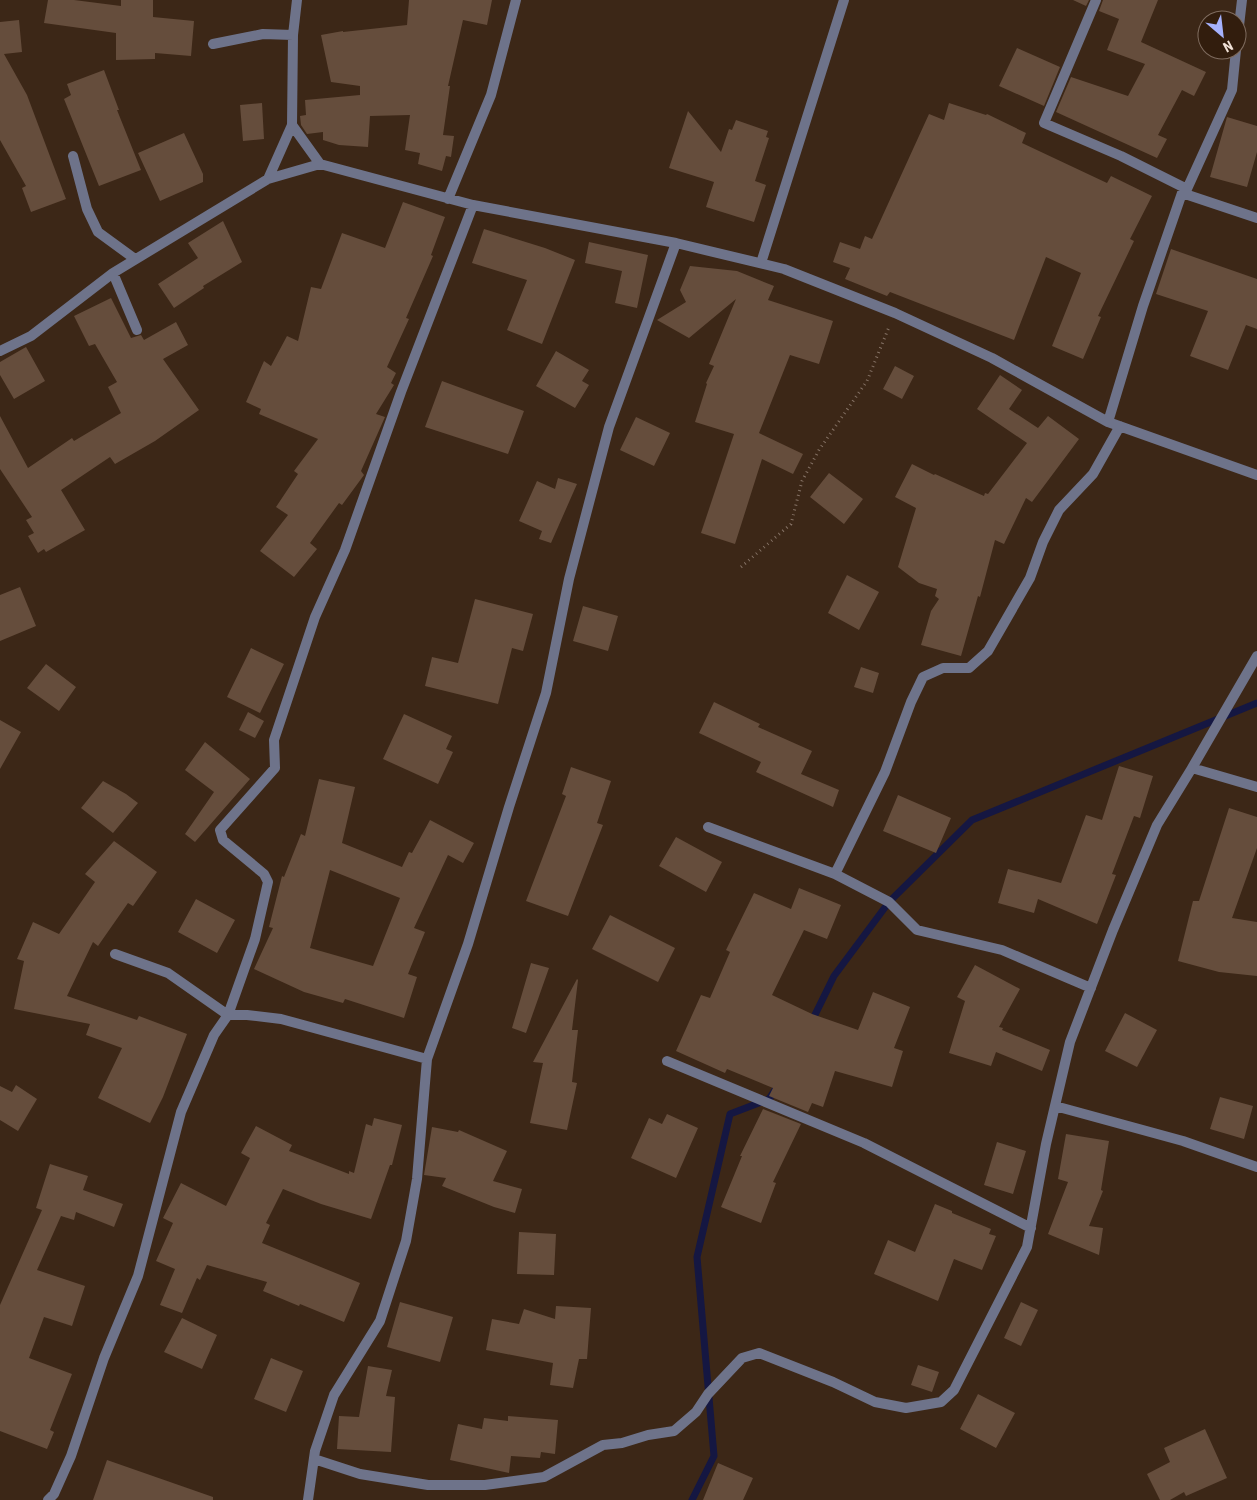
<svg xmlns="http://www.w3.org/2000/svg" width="1257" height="1500" font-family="'Roboto Condensed',sans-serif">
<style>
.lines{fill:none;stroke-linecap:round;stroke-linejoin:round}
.stream{stroke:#151742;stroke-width:7}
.building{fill:#654d3c;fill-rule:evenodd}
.path{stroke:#857265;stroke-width:3;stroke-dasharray:1 4;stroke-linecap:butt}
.minor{stroke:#6e738a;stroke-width:10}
</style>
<rect width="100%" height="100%" fill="#3c2717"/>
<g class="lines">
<path class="stream" d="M 811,1023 L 834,976 L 889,902 L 972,820 L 1257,703
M 692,1500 L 714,1456 L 697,1257 L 730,1114 L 769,1099 L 775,1090"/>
</g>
<path class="building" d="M 48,0 L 74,0 L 121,6 L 121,0 L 153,0 L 153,17 L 194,21 L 191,56 L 155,53 L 155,59 L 116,60 L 116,33 L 44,23 Z
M 409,0 L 492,0 L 487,25 L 463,20 L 448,86 L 450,86 L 443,135 L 454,136 L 451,157 L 446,156 L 442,171 L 418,164 L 420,153 L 405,150 L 410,115 L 370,116 L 368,147 L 339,145 L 323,140 L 323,132 L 307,134 L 301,125 L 300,116 L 306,115 L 305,100 L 360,95 L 360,86 L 331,82 L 321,35 L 343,31 L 343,32 L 407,25 Z
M 1073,0 L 1089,0 L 1086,6 Z
M 1103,0 L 1158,0 L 1141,42 L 1206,72 L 1194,96 L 1182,90 L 1158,135 L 1167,139 L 1157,158 L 1056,112 L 1071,77 L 1128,96 L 1145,64 L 1107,50 L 1119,19 L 1099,11 Z
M 19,20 L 22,52 L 4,54 L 27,95 L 66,199 L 31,212 L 22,188 L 26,186 L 0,140 L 0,22 Z
M 1017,48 L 1060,67 L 1044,106 L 999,86 Z
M 104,70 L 119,110 L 117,110 L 141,170 L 99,186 L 64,99 L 71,95 L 67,84 Z
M 262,103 L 264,139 L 243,141 L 240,105 Z
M 949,103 L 986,115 L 987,114 L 1026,133 L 1022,143 L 1107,183 L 1111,176 L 1152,196 L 1130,239 L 1134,241 L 1098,316 L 1101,317 L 1083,359 L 1052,346 L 1081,273 L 1046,257 L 1014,340 L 890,292 L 887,296 L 845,279 L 850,268 L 833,262 L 840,242 L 860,249 L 865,236 L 872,239 L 929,114 L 944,120 Z
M 688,111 L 721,152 L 729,129 L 732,130 L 736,120 L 768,131 L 766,137 L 769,138 L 755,181 L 766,185 L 754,222 L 706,207 L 714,182 L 669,168 Z
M 1227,117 L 1257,126 L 1257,152 L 1247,187 L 1210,177 Z
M 184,133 L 203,174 L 203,182 L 160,201 L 138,153 Z
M 403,202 L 445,217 L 431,255 L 433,256 L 406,318 L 409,319 L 387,367 L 396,373 L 391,383 L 394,385 L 376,414 L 385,417 L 361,471 L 364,475 L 342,505 L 339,503 L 310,543 L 317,549 L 294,577 L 260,551 L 288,515 L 276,507 L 298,474 L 294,471 L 318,439 L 259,414 L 261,409 L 246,402 L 264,361 L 271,366 L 287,336 L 298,341 L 311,287 L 321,289 L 342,233 L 385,248 Z
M 223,221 L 242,262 L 203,286 L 204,288 L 174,308 L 158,284 L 198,258 L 188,243 Z
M 484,229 L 545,248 L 575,260 L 542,344 L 507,330 L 527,280 L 472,263 Z
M 589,242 L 648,255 L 637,308 L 615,303 L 622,271 L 585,263 Z
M 1171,249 L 1257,279 L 1257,329 L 1246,325 L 1228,370 L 1190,356 L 1208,311 L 1156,294 Z
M 690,266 L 737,271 L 774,286 L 768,300 L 833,321 L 819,364 L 790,355 L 759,433 L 803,454 L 793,474 L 762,459 L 735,544 L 701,533 L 734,434 L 695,422 L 707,384 L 706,383 L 714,366 L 709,364 L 736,299 L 689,338 L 657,320 L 686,302 L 680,290 Z
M 111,298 L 131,338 L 141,335 L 144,340 L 176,322 L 188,345 L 163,359 L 199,410 L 155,441 L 115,464 L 110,457 L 61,490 L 85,530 L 46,552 L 44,549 L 38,553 L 28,536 L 34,533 L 26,520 L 32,517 L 0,469 L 0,416 L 28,468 L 72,438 L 74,441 L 121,413 L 108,387 L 117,382 L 95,344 L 89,346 L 74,316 Z
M 26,347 L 45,381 L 14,399 L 0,375 L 0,362 Z
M 556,351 L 589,370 L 582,381 L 589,385 L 575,408 L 536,386 Z
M 895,366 L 914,376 L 902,399 L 883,389 Z
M 1000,375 L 1022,390 L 1009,409 L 1038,428 L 1048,416 L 1079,439 L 1032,502 L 1026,498 L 1004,544 L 995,540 L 980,597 L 978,596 L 961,656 L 921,645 L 931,611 L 939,599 L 935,596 L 937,589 L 919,583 L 898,567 L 916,508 L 895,497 L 912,464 L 934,475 L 935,474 L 984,496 L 985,493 L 988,494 L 1027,443 L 977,409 Z
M 442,381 L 524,411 L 508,454 L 425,427 Z
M 636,417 L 670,433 L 654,466 L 620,450 Z
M 829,473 L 863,499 L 844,524 L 810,497 Z
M 558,478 L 577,484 L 551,543 L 539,539 L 542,531 L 519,521 L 537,481 L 555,489 Z
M 847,575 L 879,592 L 859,630 L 828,613 Z
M 20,587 L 36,626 L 0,641 L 0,595 Z
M 475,599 L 533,614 L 523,651 L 512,648 L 498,704 L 425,686 L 432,657 L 458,663 Z
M 583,606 L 618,616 L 608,651 L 573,641 Z
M 251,648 L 284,664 L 260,713 L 227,697 Z
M 46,664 L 76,687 L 59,711 L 27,688 Z
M 861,667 L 879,673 L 873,693 L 854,687 Z
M 714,702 L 760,724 L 758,727 L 812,751 L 801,774 L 839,790 L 833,807 L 756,772 L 761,762 L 699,733 Z
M 248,712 L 264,721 L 255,738 L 239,730 Z
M 404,714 L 452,736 L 446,749 L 453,752 L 438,784 L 383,759 Z
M 0,720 L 21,732 L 0,769 Z
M 205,742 L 250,779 L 195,842 L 185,834 L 214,792 L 185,770 Z
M 1119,766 L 1153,776 L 1140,818 L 1134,816 L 1112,874 L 1116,875 L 1097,924 L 1038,899 L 1034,913 L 998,903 L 1008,869 L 1061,883 L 1086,815 L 1102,820 Z
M 571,767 L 611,781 L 597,823 L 603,825 L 568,916 L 526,901 L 566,796 L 562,794 Z
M 319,779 L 355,787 L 342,843 L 402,867 L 409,852 L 412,853 L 430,820 L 474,843 L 463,863 L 448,855 L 414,928 L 425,932 L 408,974 L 417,977 L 404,1018 L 345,999 L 343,1003 L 304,992 L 254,969 L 273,928 L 269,927 L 282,876 L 284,877 L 301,834 L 305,836 ZM 330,870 L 400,898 L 373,966 L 310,948 Z
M 103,781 L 126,794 L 138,803 L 113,833 L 81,808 Z
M 898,795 L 951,818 L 936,853 L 883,831 Z
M 1229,808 L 1257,817 L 1257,848 L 1232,918 L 1257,922 L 1257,976 L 1219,972 L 1178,961 L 1193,901 L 1199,901 Z
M 676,837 L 722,862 L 706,892 L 659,866 Z
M 114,841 L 157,872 L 133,906 L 128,903 L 98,946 L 93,942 L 67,996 L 137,1020 L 139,1016 L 187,1034 L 163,1097 L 150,1123 L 98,1098 L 122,1048 L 86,1035 L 90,1024 L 14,1009 L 24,961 L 17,959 L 33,922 L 59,934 L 95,882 L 85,874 Z
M 799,888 L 841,905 L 827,939 L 804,930 L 772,995 L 812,1014 L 858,1030 L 873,992 L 910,1007 L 894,1048 L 903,1051 L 892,1087 L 835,1071 L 823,1107 L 812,1103 L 808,1112 L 769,1096 L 773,1088 L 727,1069 L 725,1073 L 676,1051 L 701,995 L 710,998 L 730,952 L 726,950 L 754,893 L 791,909 Z
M 196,899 L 235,920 L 217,953 L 178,932 Z
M 610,915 L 675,948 L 658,982 L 592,949 Z
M 531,963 L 549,968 L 526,1033 L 512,1028 Z
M 975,965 L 1020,989 L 999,1027 L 1003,1028 L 1002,1030 L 1050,1050 L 1042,1071 L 996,1052 L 991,1066 L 949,1053 L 965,1001 L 957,997 Z
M 577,979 L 578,980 L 572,1030 L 578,1030 L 572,1082 L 577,1083 L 567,1130 L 530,1123 L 543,1063 L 533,1062 Z
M 1125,1013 L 1157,1030 L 1137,1067 L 1105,1051 Z
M 16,1085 L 37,1099 L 18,1131 L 0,1120 L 0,1086 L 12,1092 Z
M 1220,1097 L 1253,1106 L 1244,1139 L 1210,1129 Z
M 763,1109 L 801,1124 L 773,1182 L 776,1183 L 761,1223 L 721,1207 L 742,1156 L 740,1156 Z
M 667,1114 L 698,1128 L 676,1178 L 631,1158 L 649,1118 L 662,1124 Z
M 374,1118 L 402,1125 L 392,1165 L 390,1165 L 371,1219 L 321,1204 L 283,1189 L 266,1223 L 270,1225 L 262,1243 L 360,1283 L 344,1322 L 300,1304 L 299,1306 L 263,1291 L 267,1282 L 207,1265 L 200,1280 L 197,1278 L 182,1313 L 160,1305 L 175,1269 L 156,1261 L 173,1223 L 163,1218 L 181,1183 L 226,1206 L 250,1158 L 241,1153 L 256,1126 L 292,1145 L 289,1151 L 349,1174 L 349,1171 L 354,1173 L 366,1124 L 372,1126 Z
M 432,1127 L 458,1132 L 459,1130 L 507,1151 L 493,1181 L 522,1189 L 515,1213 L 494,1207 L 442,1186 L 446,1178 L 424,1175 Z
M 1066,1134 L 1109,1141 L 1101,1190 L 1103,1191 L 1089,1226 L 1103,1228 L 1099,1255 L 1048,1234 L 1068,1182 L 1058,1179 Z
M 997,1142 L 1026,1151 L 1013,1194 L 984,1185 Z
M 50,1164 L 88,1176 L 83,1190 L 123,1204 L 114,1227 L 76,1212 L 74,1220 L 61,1216 L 37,1270 L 85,1286 L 72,1326 L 44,1317 L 29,1358 L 72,1374 L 50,1430 L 54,1432 L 47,1449 L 0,1431 L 0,1305 L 42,1210 L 36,1208 Z
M 935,1204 L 952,1211 L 952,1213 L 991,1229 L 989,1234 L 996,1236 L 982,1270 L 954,1259 L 938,1301 L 874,1274 L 888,1240 L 915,1252 Z
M 519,1232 L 556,1234 L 554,1275 L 517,1274 Z
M 400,1302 L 453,1317 L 440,1362 L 387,1347 Z
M 1021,1302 L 1038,1310 L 1021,1346 L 1004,1338 Z
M 556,1306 L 591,1308 L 587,1359 L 579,1359 L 573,1388 L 550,1385 L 553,1363 L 486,1350 L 492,1319 L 519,1324 L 524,1309 L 555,1319 Z
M 182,1318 L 217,1335 L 202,1369 L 164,1352 Z
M 271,1358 L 303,1371 L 286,1412 L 254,1399 Z
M 918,1365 L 939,1372 L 932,1392 L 911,1385 Z
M 368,1366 L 392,1370 L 386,1396 L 395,1397 L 391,1452 L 337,1449 L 339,1416 L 359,1417 Z
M 978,1394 L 1015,1413 L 996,1448 L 960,1429 Z
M 508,1416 L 558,1420 L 555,1454 L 541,1452 L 540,1458 L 511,1456 L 509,1473 L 450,1460 L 458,1424 L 482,1429 L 484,1418 L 508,1421 Z
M 1205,1429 L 1227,1478 L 1186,1496 L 1184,1492 L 1170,1500 L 1160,1500 L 1147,1474 L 1170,1462 L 1164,1448 Z
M 107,1460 L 213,1497 L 213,1500 L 93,1500 Z
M 718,1463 L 753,1478 L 743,1500 L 703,1500 Z"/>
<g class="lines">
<path class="path" d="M 741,567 L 791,524 L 802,481 L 819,450 L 867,381 L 889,327"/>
<path class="minor" d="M 297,0 L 293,35 L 292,125 L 320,164 L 473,205 L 676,243 L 784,269 L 895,313 L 992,358 L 1108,422
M 1096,0 L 1044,123 L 1121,156 L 1187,189
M 1237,43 L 1242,0
M 213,44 L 263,34 L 293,35
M 1236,50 L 1232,90 L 1187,189 L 1182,193 L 1143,306 L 1108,422 L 1257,475
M 73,156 L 87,209 L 98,232 L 135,259
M 268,179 L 292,125
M 1182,193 L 1257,218
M 448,199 L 491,95 L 516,0
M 761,263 L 844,0
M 113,273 L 137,330
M 0,351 L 31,336 L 113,273 L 268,179 L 320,164
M 1192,768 L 1257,656
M 708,827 L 835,874 L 889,902 L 917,930 L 1002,950 L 1091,988
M 835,874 L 885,772 L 911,702 L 923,677 L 943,668 L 969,668 L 988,651 L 1030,578 L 1043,542 L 1059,510 L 1093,474 L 1120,426
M 115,954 L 168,973 L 228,1015 L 255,939 L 268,882 L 264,874 L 223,840 L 220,830 L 275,768 L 274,740 L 315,617 L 345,550 L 401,392 L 473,205
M 667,1061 L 864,1143 L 1031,1228
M 1055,1106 L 1183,1141 L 1257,1167
M 314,1459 L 360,1474 L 428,1485 L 485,1485 L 544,1477 L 603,1445 L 622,1443 L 648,1435 L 674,1431 L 696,1412 L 708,1394 L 742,1358 L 759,1353 L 833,1382 L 875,1402 L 906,1408 L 941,1402 L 954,1390 L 1027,1247 L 1046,1144 L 1070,1042 L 1113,930 L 1157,825 L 1192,768 L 1257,787
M 48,1500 L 54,1494 L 71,1456 L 104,1358 L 138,1276 L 181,1112 L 214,1035 L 228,1015 L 247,1015 L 281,1019 L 427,1059
M 308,1500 L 315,1451 L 334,1395 L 380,1321 L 406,1241 L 417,1179 L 427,1059 L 468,944 L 509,807 L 546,693 L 569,579 L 609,427 L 676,243"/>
</g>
<g transform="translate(1222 35) rotate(152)"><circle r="24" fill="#321d0d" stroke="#7e6b5e"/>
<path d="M0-4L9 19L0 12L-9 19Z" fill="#a5b1fc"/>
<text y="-8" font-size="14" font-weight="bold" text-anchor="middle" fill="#f0e1d7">N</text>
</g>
</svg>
